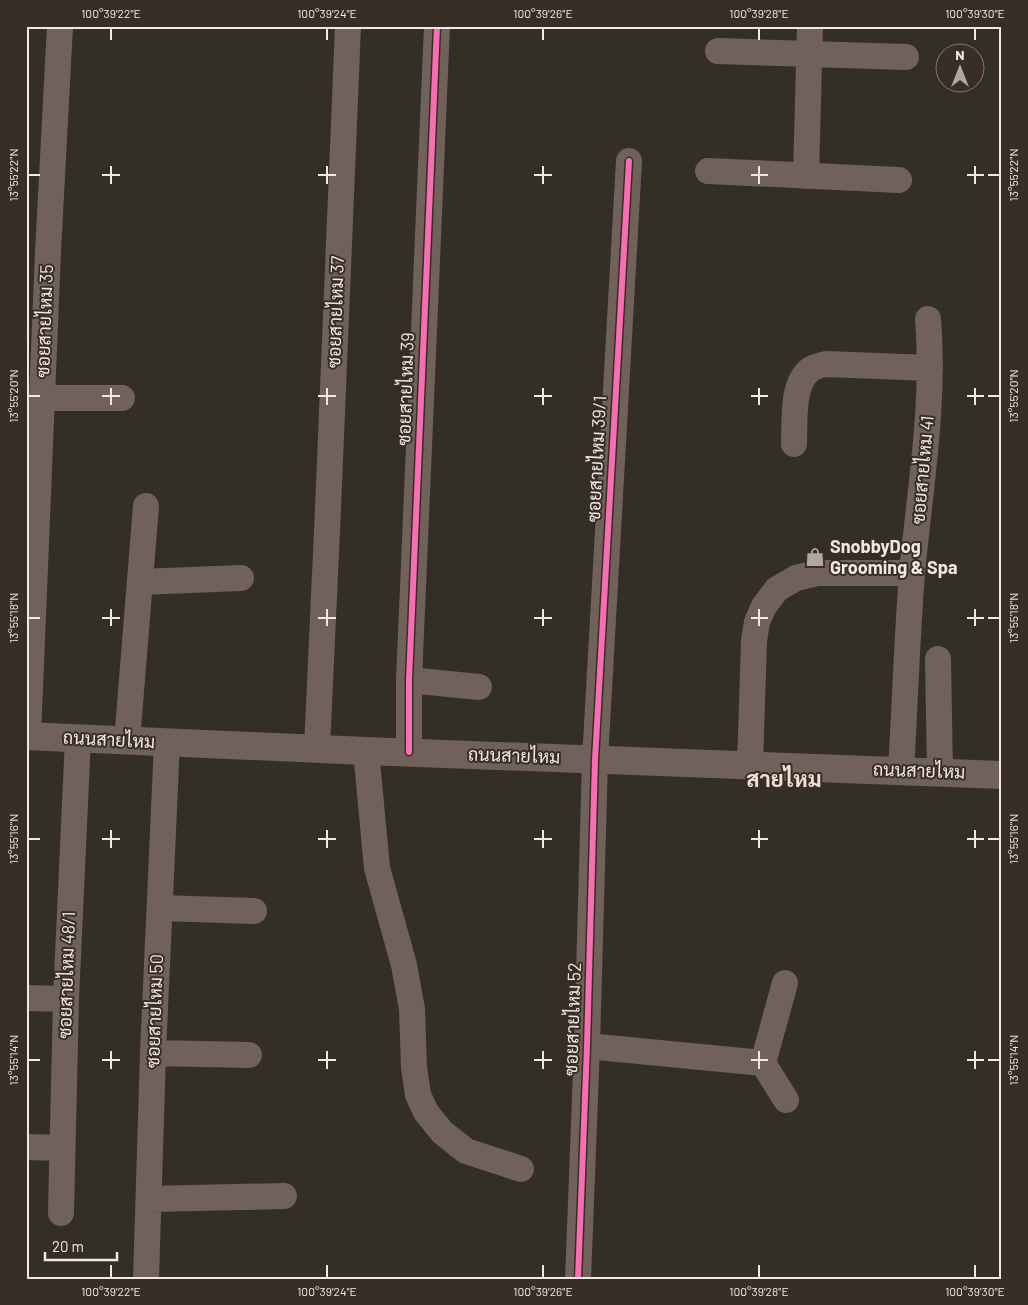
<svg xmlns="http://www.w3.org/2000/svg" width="1028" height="1305" font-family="Barlow,Sarabun,sans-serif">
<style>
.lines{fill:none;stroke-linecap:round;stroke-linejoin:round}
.minor{stroke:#70615b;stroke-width:26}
.major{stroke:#70615b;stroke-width:28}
.cycleway-casing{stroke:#382e25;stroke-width:9}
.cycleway{stroke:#f96db3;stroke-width:6}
.ticks{fill:none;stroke:#f0e9e3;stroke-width:2}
.labels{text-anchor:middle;stroke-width:4;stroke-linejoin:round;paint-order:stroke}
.street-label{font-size:18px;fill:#f0e9e3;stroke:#382e25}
.poi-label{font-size:18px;font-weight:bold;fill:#f0e9e3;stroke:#382e25;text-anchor:start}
.district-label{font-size:22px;font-weight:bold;fill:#efe1d6;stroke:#382e25}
.neatline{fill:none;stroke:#f0e9e3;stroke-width:2}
.ticks-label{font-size:12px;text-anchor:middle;fill:#f0e9e3}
</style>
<rect width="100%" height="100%" fill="#342e29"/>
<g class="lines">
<path class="minor" d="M 718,51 L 906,57
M 708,171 L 899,180
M 806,176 L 810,26
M 42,398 L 122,398
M 794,444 C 795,422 791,383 811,369 C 815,366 822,365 826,364 L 930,368
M 140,582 L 241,578
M 938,659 L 940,772
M 409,680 L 479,687
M 28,736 L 48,252 L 60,26
M 127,741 L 146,506
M 317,748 L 328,509 L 348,26
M 366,751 L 377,868 L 404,965 L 412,1009 L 414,1067 L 418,1095 L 426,1112 L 442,1132 L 466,1151 L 521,1169
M 409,752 L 409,680 L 437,26
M 750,765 L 754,641 L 757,622 L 764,606 L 777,589 L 796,578 L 817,573 L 912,573
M 901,770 C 905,704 907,638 912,573 C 920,488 935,404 928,319
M 160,908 L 254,911
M 26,998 L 66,999
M 587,1046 L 763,1063 L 786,1100
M 153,1053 L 249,1055
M 763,1063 L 785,983
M 26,1147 L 61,1148
M 149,1199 L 284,1196
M 61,1213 L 66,999 L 78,738
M 146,1279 L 153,1053 L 167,742
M 578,1279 L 587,1046 L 595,760 L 629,161"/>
<path class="major" d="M 26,736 L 366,751 L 1002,775"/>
<g class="cycleway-casing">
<path id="cycleway" d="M 409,752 L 409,680 L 437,26
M 578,1279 L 587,1046 L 595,760 L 629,161"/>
</g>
<use href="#cycleway" class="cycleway"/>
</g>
<path class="ticks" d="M 111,28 L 111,40M 327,28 L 327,40M 543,28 L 543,40M 759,28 L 759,40M 975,28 L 975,40M 111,166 L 111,184M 327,166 L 327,184M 543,166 L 543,184M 759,166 L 759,184M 975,166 L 975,184M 28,175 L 40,175M 102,175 L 120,175M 318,175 L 336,175M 534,175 L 552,175M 751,175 L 768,175M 967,175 L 984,175M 988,175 L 1000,175M 111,388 L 111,405M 327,388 L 327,405M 543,388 L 543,405M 759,388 L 759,405M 975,388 L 975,405M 28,396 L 40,396M 102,396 L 120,396M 318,396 L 336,396M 534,396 L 552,396M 751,396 L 768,396M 967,396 L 984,396M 988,396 L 1000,396M 111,609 L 111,626M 327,609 L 327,626M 543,609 L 543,626M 759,609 L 759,626M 975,609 L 975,626M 28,618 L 40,618M 102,618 L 120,618M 318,618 L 336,618M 534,618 L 552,618M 751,618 L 768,618M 967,618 L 984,618M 988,618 L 1000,618M 111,830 L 111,848M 327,830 L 327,848M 543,830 L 543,848M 759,830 L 759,848M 975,830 L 975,848M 28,839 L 40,839M 102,839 L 120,839M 318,839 L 336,839M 534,839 L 552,839M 751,839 L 768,839M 967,839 L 984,839M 988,839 L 1000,839M 111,1051 L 111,1069M 327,1051 L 327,1069M 543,1051 L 543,1069M 759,1051 L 759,1069M 975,1051 L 975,1069M 28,1060 L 40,1060M 102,1060 L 120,1060M 318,1060 L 336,1060M 534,1060 L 552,1060M 751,1060 L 768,1060M 967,1060 L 984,1060M 988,1060 L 1000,1060M 111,1265 L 111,1278M 327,1265 L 327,1278M 543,1265 L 543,1278M 759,1265 L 759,1278M 975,1265 L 975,1278"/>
<defs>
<g id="shop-bare" transform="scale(1.5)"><path d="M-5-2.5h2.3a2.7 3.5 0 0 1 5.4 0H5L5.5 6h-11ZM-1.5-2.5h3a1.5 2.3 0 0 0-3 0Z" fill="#aea8a2" stroke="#382e25" stroke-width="2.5" paint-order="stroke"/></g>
</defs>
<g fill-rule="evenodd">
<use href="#shop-bare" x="815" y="557"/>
</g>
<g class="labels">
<g class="street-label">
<text transform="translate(336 312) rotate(-88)" y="6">ซอยสายไหม 37</text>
<text transform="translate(45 321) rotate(-88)" y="6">ซอยสายไหม 35</text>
<text transform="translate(406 389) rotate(-88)" y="6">ซอยสายไหม 39</text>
<text transform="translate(597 459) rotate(-87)" y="6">ซอยสายไหม 39/1</text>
<text transform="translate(923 470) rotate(-85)" y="6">ซอยสายไหม 41</text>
<text transform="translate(109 740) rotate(3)" y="6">ถนนสายไหม</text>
<text transform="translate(514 756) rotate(2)" y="6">ถนนสายไหม</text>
<text transform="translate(919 771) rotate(2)" y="6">ถนนสายไหม</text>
<text transform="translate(67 975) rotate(-88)" y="6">ซอยสายไหม 48/1</text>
<text transform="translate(155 1011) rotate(-88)" y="6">ซอยสายไหม 50</text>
<text transform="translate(573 1019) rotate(-88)" y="6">ซอยสายไหม 52</text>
</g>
<g class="poi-label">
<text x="830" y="553">SnobbyDog<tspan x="830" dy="21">Grooming &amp; Spa</tspan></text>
</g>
<g class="district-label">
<text x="784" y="787">สายไหม</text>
</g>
</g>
<rect width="1028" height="1305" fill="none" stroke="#382e25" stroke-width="55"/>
<g transform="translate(960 68)"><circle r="24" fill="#382e25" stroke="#827971"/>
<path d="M0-4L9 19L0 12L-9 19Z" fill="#aea8a2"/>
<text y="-8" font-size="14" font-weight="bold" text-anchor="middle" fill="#f0e9e3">N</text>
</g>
<path d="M45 1252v8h72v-8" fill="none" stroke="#f0e9e3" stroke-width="2.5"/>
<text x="52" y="1252" font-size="15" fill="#f0e9e3" stroke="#382e25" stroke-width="4" paint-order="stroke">20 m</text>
<rect x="28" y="28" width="972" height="1250" class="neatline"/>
<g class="ticks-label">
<text x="111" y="18">100°39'22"E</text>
<text x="327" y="18">100°39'24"E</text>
<text x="543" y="18">100°39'26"E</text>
<text x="759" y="18">100°39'28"E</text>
<text x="975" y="18">100°39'30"E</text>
<text transform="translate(14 175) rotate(-90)" y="4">13°55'22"N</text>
<text transform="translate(1014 175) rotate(-90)" y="4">13°55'22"N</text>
<text transform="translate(14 396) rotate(-90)" y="4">13°55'20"N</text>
<text transform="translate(1014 396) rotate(-90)" y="4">13°55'20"N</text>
<text transform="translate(14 618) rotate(-90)" y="4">13°55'18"N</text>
<text transform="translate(1014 618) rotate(-90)" y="4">13°55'18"N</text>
<text transform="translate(14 839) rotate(-90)" y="4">13°55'16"N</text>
<text transform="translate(1014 839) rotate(-90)" y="4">13°55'16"N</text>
<text transform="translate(14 1060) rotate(-90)" y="4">13°55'14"N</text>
<text transform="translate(1014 1060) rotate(-90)" y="4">13°55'14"N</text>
<text x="111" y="1296">100°39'22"E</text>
<text x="327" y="1296">100°39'24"E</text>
<text x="543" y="1296">100°39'26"E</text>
<text x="759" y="1296">100°39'28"E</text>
<text x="975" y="1296">100°39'30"E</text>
</g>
</svg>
